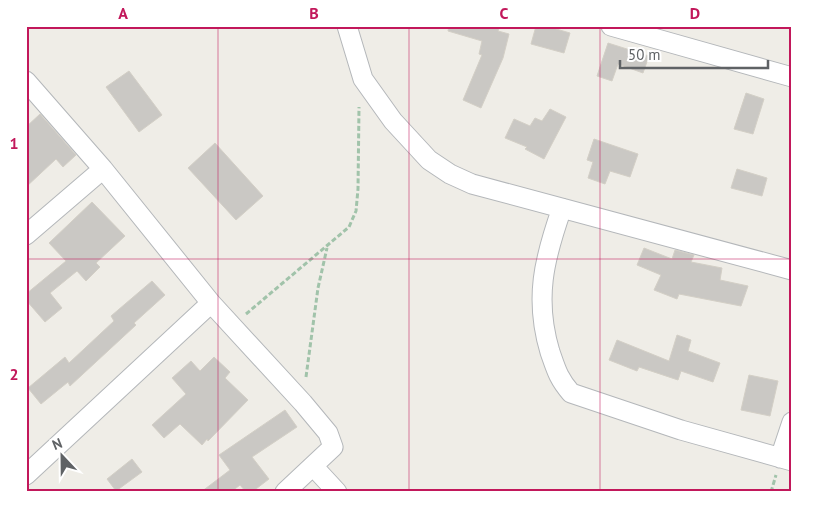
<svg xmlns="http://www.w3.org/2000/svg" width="818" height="518" font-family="'PT Sans',sans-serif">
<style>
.building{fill:#cac8c4;stroke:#d3cfc6}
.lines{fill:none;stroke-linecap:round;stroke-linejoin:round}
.street-casing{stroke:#b4b7ba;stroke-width:21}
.path{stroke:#a1c3aa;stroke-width:3;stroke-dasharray:5 2.5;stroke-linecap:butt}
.street{stroke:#fff;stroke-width:19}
.grid{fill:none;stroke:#c2185b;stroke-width:1;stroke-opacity:0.55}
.neatline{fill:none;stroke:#c2185b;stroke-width:2}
.grid-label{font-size:16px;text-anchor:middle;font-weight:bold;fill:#c2185b}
</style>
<rect width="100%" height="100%" fill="#efede7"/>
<path class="building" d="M 449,26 L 500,26 L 498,31 L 509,34 L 503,58 L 481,108 L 463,100 L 482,55 L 479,54 L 482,41 L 448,31 Z
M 536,26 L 546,26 L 570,33 L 564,53 L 531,44 Z
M 608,43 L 649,56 L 643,73 L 618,64 L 612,81 L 597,76 Z
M 129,71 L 162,115 L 139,132 L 106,87 Z
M 746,93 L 764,99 L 753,134 L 734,129 Z
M 550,109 L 566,117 L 544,159 L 525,149 L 527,147 L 505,138 L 514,119 L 530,126 L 535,118 L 542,121 Z
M 40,114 L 76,155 L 63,167 L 56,159 L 26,187 L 26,127 Z
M 594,139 L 638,154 L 630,177 L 610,171 L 605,184 L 588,178 L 593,162 L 587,160 Z
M 215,143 L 263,196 L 236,220 L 188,168 Z
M 737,169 L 767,178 L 762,196 L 731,188 Z
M 92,202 L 125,236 L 96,263 L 100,267 L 86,281 L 77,271 L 50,293 L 62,308 L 45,322 L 26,300 L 26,294 L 66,261 L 49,243 Z
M 644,248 L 672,259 L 675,250 L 694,255 L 691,262 L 722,268 L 720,280 L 748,286 L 741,306 L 679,294 L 677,299 L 654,290 L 661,275 L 637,265 Z
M 152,281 L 165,295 L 134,323 L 136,325 L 70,386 L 68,382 L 41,404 L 28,388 L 65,357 L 69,363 L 114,321 L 111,316 Z
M 677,335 L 691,340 L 688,351 L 720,363 L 713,382 L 681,371 L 678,380 L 639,367 L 637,371 L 609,360 L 617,340 L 669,361 Z
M 214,357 L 230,372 L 225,378 L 248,400 L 208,441 L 207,439 L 202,445 L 180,424 L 164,438 L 152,425 L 186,394 L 172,378 L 191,361 L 200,371 Z
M 749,375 L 778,381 L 770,416 L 741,410 Z
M 285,410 L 297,427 L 252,457 L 269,479 L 252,492 L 246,492 L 240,485 L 231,492 L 201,492 L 230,470 L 219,455 Z
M 132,459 L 142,472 L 116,491 L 107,479 Z"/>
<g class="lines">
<g class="street-casing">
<path id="street" d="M 347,26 L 363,79 L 393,121 L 429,160 L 450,174 L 472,184 L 792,270
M 611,26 L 792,77
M 26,81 L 103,169 L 211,303 L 303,403 L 328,433 L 333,447 L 285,492
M 562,208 C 544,259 534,299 550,352 C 556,369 558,378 571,393 L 681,430 L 792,461
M 26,235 L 103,169
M 780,458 L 792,422
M 313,466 L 337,492
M 26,475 L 211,303"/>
</g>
<path class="path" d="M 246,314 L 349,227 L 356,211 L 358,189 L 359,107
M 306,377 L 318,288 L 327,248
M 771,492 L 776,475"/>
<use href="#street" class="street"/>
</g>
<path class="grid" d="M 218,26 L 218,492M 409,26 L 409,492M 600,26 L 600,492M 26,259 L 792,259"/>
<rect width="818" height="518" fill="none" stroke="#ffffff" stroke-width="55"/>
<g transform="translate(62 456) rotate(338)" stroke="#ffffff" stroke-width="4" paint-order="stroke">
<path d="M0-4L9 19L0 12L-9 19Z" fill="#5f6265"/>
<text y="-8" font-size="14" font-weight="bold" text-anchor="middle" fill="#5f6265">N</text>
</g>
<path d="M620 60v8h148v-8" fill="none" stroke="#5f6265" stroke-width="2.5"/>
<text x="628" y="60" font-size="15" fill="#5f6265" stroke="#ffffff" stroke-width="4" paint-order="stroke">50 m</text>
<rect x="28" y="28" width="762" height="462" class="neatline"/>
<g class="grid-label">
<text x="123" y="19">A</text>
<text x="314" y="19">B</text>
<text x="504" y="19">C</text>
<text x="695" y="19">D</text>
<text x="14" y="149">1</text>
<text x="14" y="380">2</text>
</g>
</svg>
